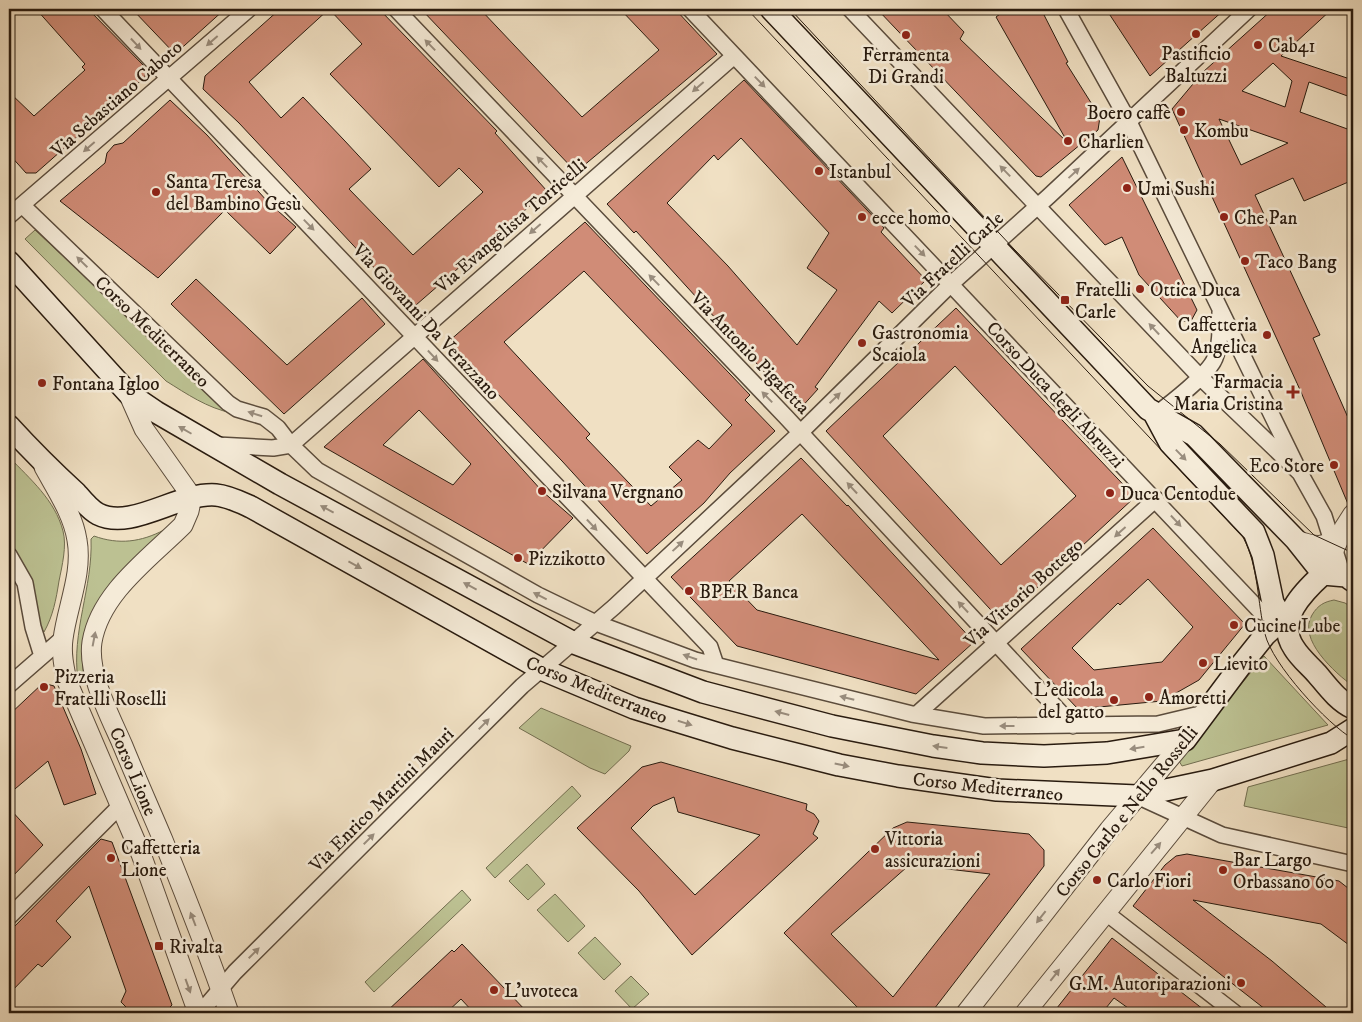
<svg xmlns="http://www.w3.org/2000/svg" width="1362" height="1022" font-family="'IM FELL DW Pica',serif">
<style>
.green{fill:#bcc192;stroke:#726e50}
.building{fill:#d08c77;stroke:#291b0f;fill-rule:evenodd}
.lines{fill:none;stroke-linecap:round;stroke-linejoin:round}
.minor-casing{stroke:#5b4c3c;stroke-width:18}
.tertiary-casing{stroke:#5b4c3c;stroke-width:21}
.secondary-casing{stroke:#291b0f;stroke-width:24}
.minor{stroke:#f5ebd8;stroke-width:15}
.tertiary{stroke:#f5ebd8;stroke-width:19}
.secondary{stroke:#f5ebd8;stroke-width:21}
.tram{stroke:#291b0f;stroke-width:1}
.oneway{fill:#998d7e}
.poi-dot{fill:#8f2418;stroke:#f5ebd8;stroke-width:2}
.labels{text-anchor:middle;stroke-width:5;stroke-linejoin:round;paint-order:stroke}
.poi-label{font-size:19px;fill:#291b0f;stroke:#f5ebd8;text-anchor:start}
.street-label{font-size:19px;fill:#291b0f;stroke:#f5ebd8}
</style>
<rect width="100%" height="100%" fill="#f0e0c3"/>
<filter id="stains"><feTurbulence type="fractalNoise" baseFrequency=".004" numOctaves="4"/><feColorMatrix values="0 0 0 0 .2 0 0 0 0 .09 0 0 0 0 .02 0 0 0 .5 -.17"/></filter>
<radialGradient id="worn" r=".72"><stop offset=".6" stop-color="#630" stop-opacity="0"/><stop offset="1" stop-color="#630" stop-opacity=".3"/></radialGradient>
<path class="green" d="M 35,230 L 232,413 C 207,408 187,394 166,381 L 25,239 Z
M 9,457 C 30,479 55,500 63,531 C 67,546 62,566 59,581 C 56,600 53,616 44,632 L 41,628 L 32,583 L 9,540 Z
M 164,530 L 166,533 C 119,578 73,604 84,678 L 78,680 C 71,632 93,587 91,539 L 94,536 C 119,545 141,542 164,530 Z
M 1334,600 L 1345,603 L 1353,608 L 1353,686 C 1335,673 1297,639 1312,615 C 1318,605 1324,602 1334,600 Z
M 1264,656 L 1328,725 L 1182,766 L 1179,761 Z
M 541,708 L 631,746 L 629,751 L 605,774 L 590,768 L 519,728 Z
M 1353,758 L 1353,829 L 1244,806 L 1248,787 Z
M 572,786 L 581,796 L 495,878 L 486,868 Z
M 527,864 L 545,884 L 528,900 L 509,881 Z
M 462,890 L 471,900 L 374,992 L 365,982 Z
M 555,894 L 585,926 L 568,942 L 537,910 Z
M 595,937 L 621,964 L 604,980 L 578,953 Z
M 631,976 L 649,994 L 632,1009 L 615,991 Z"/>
<path class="building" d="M 36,9 L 88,9 L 146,68 L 145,77 L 36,173 L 26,173 L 9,154 L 9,92 L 34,116 L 85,70 L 82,67 L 85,64 Z
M 132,9 L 225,9 L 175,54 Z
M 280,9 L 379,9 L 497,131 L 495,133 L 547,191 L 416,305 L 409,305 L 239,123 L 203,89 L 205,76 ZM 329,9 L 362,44 L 330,74 L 439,187 L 459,168 L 483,192 L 413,255 L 349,189 L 371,169 L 344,140 L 303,97 L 281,118 L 249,82 Z
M 421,9 L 480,9 L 582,117 L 659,50 L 620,9 L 675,9 L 717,54 L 576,172 Z
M 877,9 L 942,9 L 964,32 L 960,39 L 1068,143 L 996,17 L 1000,14 L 996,9 L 1041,9 L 1068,62 L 1066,63 L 1100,117 L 1098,130 L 1041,177 L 1036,176 Z
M 1106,9 L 1225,9 L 1150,76 Z
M 1273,9 L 1332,9 L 1281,56 L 1353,80 L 1353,98 L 1309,82 L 1300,112 L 1353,131 L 1353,180 L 1304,201 L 1293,178 L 1255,195 L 1320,335 L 1313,338 L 1353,429 L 1353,503 L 1348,504 L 1301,392 L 1172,109 L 1203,72 ZM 1273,63 L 1292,81 L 1285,107 L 1242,91 ZM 1219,119 L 1288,143 L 1241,165 Z
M 744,80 L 884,228 L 881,232 L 926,280 L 892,313 L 879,301 L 815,387 L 818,389 L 799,410 L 636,231 L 634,233 L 607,204 ZM 741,138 L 829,233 L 807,268 L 837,290 L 797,345 L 728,266 L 667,203 L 714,155 L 718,160 Z
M 170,100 L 207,135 L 268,202 L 296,227 L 270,254 L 225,210 L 158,278 L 60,201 L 105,163 L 107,153 L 114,145 L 123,143 Z
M 1122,157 L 1197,310 L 1191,321 L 1181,321 L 1139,275 L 1122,237 L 1105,245 L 1069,205 Z
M 585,222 L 750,395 L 745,400 L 775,431 L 730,473 L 704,503 L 647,554 L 562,461 L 448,342 ZM 584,271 L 732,425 L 709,449 L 698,440 L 669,467 L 682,480 L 651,506 L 586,438 L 590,434 L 504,342 Z
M 196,279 L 287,365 L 362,298 L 385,324 L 284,414 L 171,304 Z
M 956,308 L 1135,497 L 1001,621 L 826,431 ZM 955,366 L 1076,496 L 1001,565 L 883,436 Z
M 423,359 L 542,491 L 573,518 L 528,564 L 324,447 ZM 419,410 L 471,464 L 453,485 L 383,445 Z
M 801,458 L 847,506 L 848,505 L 974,642 L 916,694 L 737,646 L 671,577 ZM 802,514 L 939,660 L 757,610 L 729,581 Z
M 1153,528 L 1245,624 L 1199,680 L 1162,701 L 1078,709 L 1021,649 ZM 1148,579 L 1193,627 L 1162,662 L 1094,670 L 1072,648 L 1118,603 L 1120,605 Z
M 43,683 L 54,686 L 81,749 L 96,794 L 64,805 L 48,761 L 9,794 L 9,715 Z
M 661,762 L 807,804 L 806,810 L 814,814 L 819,821 L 813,834 L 818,838 L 692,955 L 639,891 L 577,828 L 642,767 ZM 674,797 L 678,812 L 760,835 L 695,895 L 631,828 L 653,806 Z
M 9,808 L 43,845 L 9,880 Z
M 907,822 L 1029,834 L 1044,850 L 1044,866 L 931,1013 L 863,1013 L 784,933 L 893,828 ZM 914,865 L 990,874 L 893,997 L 831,934 L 907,867 Z
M 101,839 L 112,842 L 149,942 L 172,1005 L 164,1013 L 132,1013 L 121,1002 L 126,991 L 89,886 L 56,921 L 71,937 L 42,967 L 38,964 L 9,994 L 9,932 Z
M 1187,854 L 1339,881 L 1353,892 L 1353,948 L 1321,924 L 1193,900 L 1272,961 L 1333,1013 L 1270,1013 L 1133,906 L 1165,865 L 1176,856 Z
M 1112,938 L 1208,1013 L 1135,1013 L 1114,998 L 1102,1013 L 1053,1013 Z
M 462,944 L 528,1013 L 474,1013 L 461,999 L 446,1013 L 385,1013 L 452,950 L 454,952 Z"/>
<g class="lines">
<g class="minor-casing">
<path id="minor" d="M 103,9 L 710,647 L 716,665
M 396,9 L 786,417 L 1073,726
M 690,9 L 1260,611 L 1283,620
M 850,9 L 1200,377 L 1300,473
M 1066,9 L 1129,122 L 1300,473 L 1324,516 L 1343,576
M 22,205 L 228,403 L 237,409 L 264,417 L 278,428 L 291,445 L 317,470 L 538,595 L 596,623 L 695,660 L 912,714 L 984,726 L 1158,724 L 1204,713
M 9,216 L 249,9
M 1155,415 C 1170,404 1209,374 1215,358 C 1221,344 1220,327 1220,312
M 217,445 L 273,448 L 291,445
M 291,445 L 734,56
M 9,555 L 25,583 L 33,627 L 42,656
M 9,685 L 63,638
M 917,714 L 1156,499
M 1137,796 L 1222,835 L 1353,864
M 1105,912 L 1235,1013
M 9,917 L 120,806
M 200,1013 L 235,972 L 522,686 L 614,607 L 800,433 L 951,284 L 1049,196 L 1249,9"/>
</g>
<g class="tertiary-casing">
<path id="tertiary" d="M 128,393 L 144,429 L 192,497 L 189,511 L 183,525 C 150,558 100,593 92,642 C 87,674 111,718 123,746 C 136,778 150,809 163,840 C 186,897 209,955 229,1013
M 44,467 C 56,489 73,514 77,540 C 83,573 67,607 63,639 C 61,653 64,667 67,681 L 141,854 L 198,1013
M 1296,540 C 1317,548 1327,549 1342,531
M 1323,574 L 1344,528 L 1353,514
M 966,1013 L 1109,830 L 1185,740
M 1025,1013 L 1213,780"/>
</g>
<g class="secondary-casing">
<path id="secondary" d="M 771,9 L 1148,409 L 1194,435 L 1296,540 L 1323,574
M 9,262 L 128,393 L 156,412 L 280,484 L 574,643 L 703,692 L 832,726 L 933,746 L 982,753 L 1044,756 L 1107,753 L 1185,740 L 1241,665 L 1265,635 L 1290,612
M 1155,415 L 1170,443 L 1254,532 L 1263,555 L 1273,603 L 1288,627
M 9,426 C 30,449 52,471 76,493 C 82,500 90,510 98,514 C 132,531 178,492 216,495 C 228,496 240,502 251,507 L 541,669 L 634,708 L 732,738 L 839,765 L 898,776 L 997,790 L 1137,796 L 1213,780 L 1331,743 L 1353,729
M 1353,581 L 1346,576 L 1323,574 C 1303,592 1275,620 1294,648 C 1300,658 1310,666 1317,674 C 1328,687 1338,701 1353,708"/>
</g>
<use href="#minor" class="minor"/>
<use href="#tertiary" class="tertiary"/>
<use href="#secondary" class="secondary"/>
<path class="tram" d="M 747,9 L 1243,537 C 1259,567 1257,602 1265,634 C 1272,664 1327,724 1353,739
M 790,9 L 1014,249 L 1148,386 L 1220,444 L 1314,535 L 1353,553"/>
</g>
<defs><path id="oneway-solid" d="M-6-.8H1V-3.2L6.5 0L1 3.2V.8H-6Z" transform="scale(1.25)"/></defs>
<g class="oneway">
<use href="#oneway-solid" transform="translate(212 41) rotate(139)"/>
<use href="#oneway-solid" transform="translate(136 44) rotate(47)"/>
<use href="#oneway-solid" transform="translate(430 45) rotate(-134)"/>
<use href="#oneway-solid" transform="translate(760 82) rotate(46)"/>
<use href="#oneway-solid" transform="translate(698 87) rotate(139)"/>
<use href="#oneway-solid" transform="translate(89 147) rotate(139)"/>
<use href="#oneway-solid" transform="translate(542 162) rotate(-134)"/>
<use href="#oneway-solid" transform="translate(1005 171) rotate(-134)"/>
<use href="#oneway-solid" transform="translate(1074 173) rotate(-43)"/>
<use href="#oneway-solid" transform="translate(309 225) rotate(46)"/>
<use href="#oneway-solid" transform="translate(535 229) rotate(139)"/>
<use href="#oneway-solid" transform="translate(920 251) rotate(46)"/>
<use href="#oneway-solid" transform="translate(82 262) rotate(-136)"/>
<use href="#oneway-solid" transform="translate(654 280) rotate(-134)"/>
<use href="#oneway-solid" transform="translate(1154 329) rotate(-133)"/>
<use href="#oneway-solid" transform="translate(433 356) rotate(47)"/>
<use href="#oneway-solid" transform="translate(767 397) rotate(-134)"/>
<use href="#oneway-solid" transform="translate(835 398) rotate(-44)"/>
<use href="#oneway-solid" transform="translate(255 414) rotate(-163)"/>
<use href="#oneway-solid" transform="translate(185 430) rotate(-150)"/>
<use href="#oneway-solid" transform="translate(1181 455) rotate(46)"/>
<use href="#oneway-solid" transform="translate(852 488) rotate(-133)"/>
<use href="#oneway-solid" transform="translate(327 509) rotate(-152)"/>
<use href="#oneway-solid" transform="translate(1176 521) rotate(47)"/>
<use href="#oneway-solid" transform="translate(592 525) rotate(47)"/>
<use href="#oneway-solid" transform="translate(1120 532) rotate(138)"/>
<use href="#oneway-solid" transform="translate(678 546) rotate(-43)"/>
<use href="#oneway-solid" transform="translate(355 565) rotate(29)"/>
<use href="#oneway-solid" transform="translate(470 586) rotate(-152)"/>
<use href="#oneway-solid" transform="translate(540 596) rotate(-153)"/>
<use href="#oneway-solid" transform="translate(963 607) rotate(-133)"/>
<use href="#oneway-solid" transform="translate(94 639) rotate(-79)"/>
<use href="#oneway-solid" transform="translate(690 657) rotate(-161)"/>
<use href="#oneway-solid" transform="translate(847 698) rotate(-166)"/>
<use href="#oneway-solid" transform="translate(782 713) rotate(-165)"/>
<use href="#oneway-solid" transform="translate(685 723) rotate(17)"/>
<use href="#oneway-solid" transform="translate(484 724) rotate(-45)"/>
<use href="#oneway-solid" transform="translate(1007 726) rotate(-180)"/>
<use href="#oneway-solid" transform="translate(940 747) rotate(-172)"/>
<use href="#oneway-solid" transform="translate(1137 748) rotate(171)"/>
<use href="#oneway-solid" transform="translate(842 765) rotate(12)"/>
<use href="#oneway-solid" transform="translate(369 839) rotate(-45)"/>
<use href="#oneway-solid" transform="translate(1156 848) rotate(-49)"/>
<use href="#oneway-solid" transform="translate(1041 917) rotate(128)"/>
<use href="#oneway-solid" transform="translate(193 919) rotate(-111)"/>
<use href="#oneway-solid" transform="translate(254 953) rotate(-45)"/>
<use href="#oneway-solid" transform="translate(1055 975) rotate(-52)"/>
<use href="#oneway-solid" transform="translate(188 986) rotate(70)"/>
</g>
<g class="poi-dot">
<circle cx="1196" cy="34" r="5"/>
<circle cx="906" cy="35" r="5"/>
<circle cx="1258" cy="45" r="5"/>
<circle cx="1181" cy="112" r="5"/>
<circle cx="1184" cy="130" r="5"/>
<circle cx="1068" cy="141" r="5"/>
<circle cx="819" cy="171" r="5"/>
<circle cx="1127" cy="188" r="5"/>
<circle cx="156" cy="192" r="5"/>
<circle cx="862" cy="217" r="5"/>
<circle cx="1224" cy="217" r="5"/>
<circle cx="1245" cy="261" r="5"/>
<circle cx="1140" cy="289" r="5"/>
<rect x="1060" y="295" width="10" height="10" rx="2.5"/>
<circle cx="1267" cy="335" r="5"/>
<circle cx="862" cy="343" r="5"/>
<circle cx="42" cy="383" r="5"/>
<path d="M1290.5 384.5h5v5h5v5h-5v5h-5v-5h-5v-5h5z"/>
<circle cx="1334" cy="465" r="5"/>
<circle cx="542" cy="491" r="5"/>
<circle cx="1110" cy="493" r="5"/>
<circle cx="518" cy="558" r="5"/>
<circle cx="689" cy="591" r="5"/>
<circle cx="1234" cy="625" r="5"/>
<circle cx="1203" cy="663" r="5"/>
<circle cx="44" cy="687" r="5"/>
<circle cx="1149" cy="697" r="5"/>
<circle cx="1114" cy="700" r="5"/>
<circle cx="875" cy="849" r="5"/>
<circle cx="111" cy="858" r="5"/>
<circle cx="1223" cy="870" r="5"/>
<circle cx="1097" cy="880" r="5"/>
<rect x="154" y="941" width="10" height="10" rx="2.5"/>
<circle cx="1241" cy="983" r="5"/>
<circle cx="494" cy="990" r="5"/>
</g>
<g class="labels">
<g class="poi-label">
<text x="1268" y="52">Cab41</text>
<text x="1196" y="60" text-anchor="middle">Pastificio<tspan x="1196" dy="22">Baltuzzi</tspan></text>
<text x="906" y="61" text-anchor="middle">Ferramenta<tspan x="906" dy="22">Di Grandi</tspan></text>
<text x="1171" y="119" text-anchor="end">Boero caffè</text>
<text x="1194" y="137">Kombu</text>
<text x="1078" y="148">Charlien</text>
<text x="829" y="178">Istanbul</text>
<text x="166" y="188">Santa Teresa<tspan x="166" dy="22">del Bambino Gesù</tspan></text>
<text x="1137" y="195">Umi Sushi</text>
<text x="872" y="224">ecce homo</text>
<text x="1234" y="224">Che Pan</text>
<text x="1255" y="268">Taco Bang</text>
<text x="1075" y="296">Fratelli<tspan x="1075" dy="22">Carle</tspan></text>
<text x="1150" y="296">Ottica Duca</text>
<text x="1257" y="331" text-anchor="end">Caffetteria<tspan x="1257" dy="22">Angelica</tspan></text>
<text x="872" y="339">Gastronomia<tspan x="872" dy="22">Scaiola</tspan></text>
<text x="1283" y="388" text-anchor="end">Farmacia<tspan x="1283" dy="22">Maria Cristina</tspan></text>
<text x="52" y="390">Fontana Igloo</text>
<text x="1324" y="472" text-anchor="end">Eco Store</text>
<text x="552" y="498">Silvana Vergnano</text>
<text x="1120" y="500">Duca Centodue</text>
<text x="528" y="565">Pizzikotto</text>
<text x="699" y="598">BPER Banca</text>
<text x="1244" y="632">Cucine Lube</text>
<text x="1213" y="670">Lievito</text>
<text x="54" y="683">Pizzeria<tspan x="54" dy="22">Fratelli Roselli</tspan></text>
<text x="1104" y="696" text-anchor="end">L'edicola<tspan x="1104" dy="22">del gatto</tspan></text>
<text x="1159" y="704">Amoretti</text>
<text x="885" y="845">Vittoria<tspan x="885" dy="22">assicurazioni</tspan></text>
<text x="121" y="854">Caffetteria<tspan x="121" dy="22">Lione</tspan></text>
<text x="1233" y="866">Bar Largo<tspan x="1233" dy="22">Orbassano 60</tspan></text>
<text x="1107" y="887">Carlo Fiori</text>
<text x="169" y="953">Rivalta</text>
<text x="1231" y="990" text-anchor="end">G.M. Autoriparazioni</text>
<text x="504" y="997">L'uvoteca</text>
</g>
<g class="street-label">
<text transform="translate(116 98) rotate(-41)" y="7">Via Sebastiano Caboto</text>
<text transform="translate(510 225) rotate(-41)" y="7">Via Evangelista Torricelli</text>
<text transform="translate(952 259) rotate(-43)" y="7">Via Fratelli Carle</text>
<text transform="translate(427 321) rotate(47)" y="7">Via Giovanni Da Verazzano</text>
<text transform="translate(153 331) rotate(44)" y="7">Corso Mediterraneo</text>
<text transform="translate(751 352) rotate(46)" y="7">Via Antonio Pigafetta</text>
<text transform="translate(1056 394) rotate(47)" y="7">Corso Duca degli Abruzzi</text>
<text transform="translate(1023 592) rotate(-42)" y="7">Via Vittorio Bottego</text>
<text transform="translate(597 689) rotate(22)" y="7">Corso Mediterraneo</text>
<text transform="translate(134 771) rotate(67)" y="7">Corso Lione</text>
<text transform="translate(988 786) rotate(6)" y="7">Corso Mediterraneo</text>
<text transform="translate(381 799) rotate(-45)" y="7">Via Enrico Martini Mauri</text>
<text transform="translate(1126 811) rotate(-51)" y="7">Corso Carlo e Nello Rosselli</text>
</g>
</g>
<rect width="1362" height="1022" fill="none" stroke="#f0e0c3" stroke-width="30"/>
<rect x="10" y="10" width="1342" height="1002" fill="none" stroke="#291b0f" stroke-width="2.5"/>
<rect x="15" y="15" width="1332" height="992" fill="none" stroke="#291b0f"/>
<rect width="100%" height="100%" filter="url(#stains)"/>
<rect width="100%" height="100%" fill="url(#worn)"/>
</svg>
